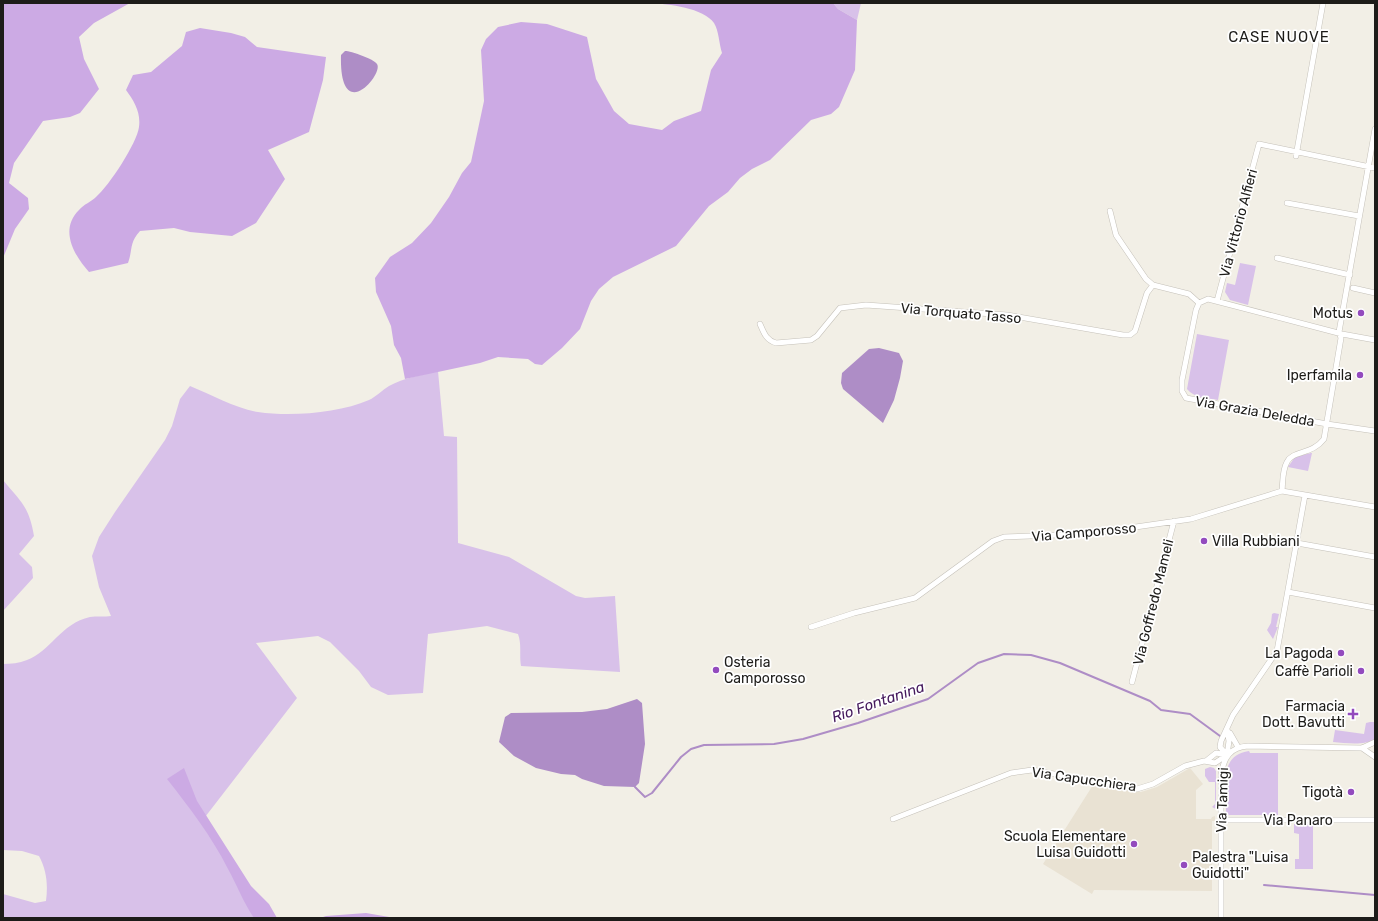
<svg xmlns="http://www.w3.org/2000/svg" width="1378" height="921" font-family="Rubik,sans-serif">
<style>
.built{fill:#e9e2d3}
.green{fill:#d8c1e9}
.forest{fill:#ccaae4}
.water{fill:#ae8dc6}
.lines{fill:none;stroke-linecap:round;stroke-linejoin:round}
.stream{stroke:#ae8dc6;stroke-width:2}
.street-casing{stroke:#c5c1b9;stroke-width:6}
.street{stroke:#fff;stroke-width:5}
.poi-dot{fill:#934bbe;stroke:#fff;stroke-width:1.5}
.labels{text-anchor:middle;stroke-width:3.5;stroke-linejoin:round;paint-order:stroke}
.street-label{font-size:14px;fill:#1d1c19;stroke:#fff}
.poi-label{font-size:14px;fill:#1d1c19;stroke:#fff;text-anchor:end}
.neighbourhood-label{font-size:15px;letter-spacing:1px;fill:#1d1c19;stroke:#fff}
.water-label{font-size:15px;font-style:italic;fill:#44185c;stroke:#fff}
</style>
<rect width="100%" height="100%" fill="#f2efe6"/>
<path class="built" d="M 1190,768 L 1203,784 L 1196,790 L 1196,819 L 1211,819 L 1212,817 L 1215,816 L 1215,821 L 1212,821 L 1212,891 L 1094,890 L 1092,894 L 1043,864 L 1093,785 L 1141,792 L 1157,787 Z"/>
<path class="green" d="M 833,3 L 861,3 L 857,20 L 838,9 Z
M 1240,263 L 1256,266 L 1248,305 L 1230,300 L 1225,292 L 1227,283 L 1235,285 Z
M 1197,334 L 1229,340 L 1218,400 C 1208,398 1194,398 1187,389 Z
M 438,371 L 444,436 L 457,437 L 458,543 L 509,557 L 576,596 L 585,598 L 615,596 L 620,672 L 521,666 C 519,654 522,645 518,634 L 487,626 L 428,634 L 423,693 L 388,695 L 371,687 L 359,671 L 330,642 L 318,636 L 256,643 L 297,698 L 202,821 L 270,918 L 3,918 L 3,894 L 35,903 L 46,901 C 48,885 47,871 39,856 L 22,851 L 3,850 L 3,664 C 11,664 19,663 27,660 C 50,652 61,623 90,617 C 96,616 105,617 111,616 L 99,587 L 92,556 L 99,537 L 115,512 L 165,440 L 172,426 L 180,399 L 190,386 C 212,395 235,408 258,412 C 291,417 339,413 369,400 C 376,397 382,390 389,386 C 404,378 421,375 438,371 Z
M 1311,453 L 1312,453 L 1308,471 L 1288,467 L 1295,457 Z
M 3,480 C 21,502 29,506 34,536 L 19,554 L 32,567 L 33,578 L 3,611 Z
M 1274,613 L 1279,614 L 1276,627 L 1278,627 L 1273,639 L 1267,630 L 1271,623 L 1272,614 Z
M 1370,722 L 1375,722 L 1375,739 C 1364,746 1346,743 1333,742 L 1335,730 L 1364,734 L 1366,723 Z
M 1249,751 L 1250,753 L 1278,753 L 1278,815 L 1229,815 L 1226,813 C 1226,789 1218,755 1249,751 Z
M 1210,767 L 1214,768 L 1216,771 L 1216,809 L 1212,807 L 1215,804 L 1215,782 L 1209,782 L 1205,776 L 1205,769 Z
M 1294,824 L 1313,824 L 1313,869 L 1295,869 L 1295,859 L 1299,859 L 1299,834 L 1294,833 Z"/>
<path class="forest" d="M 3,3 L 130,3 L 94,23 L 79,37 L 84,59 L 99,89 L 80,113 L 70,117 L 43,121 L 14,163 L 9,183 L 28,198 L 29,209 L 15,229 L 3,258 Z
M 651,3 L 833,3 L 838,9 L 857,20 L 855,70 L 839,107 L 831,114 L 811,120 L 770,160 L 752,169 L 740,178 L 728,192 L 709,206 L 676,246 L 613,277 L 599,289 L 591,301 L 580,329 L 562,348 L 542,365 L 535,364 L 528,359 L 498,357 L 480,363 L 405,379 L 401,358 L 394,345 L 391,326 L 376,292 L 375,278 L 390,257 L 412,243 L 431,223 L 449,197 L 462,173 L 471,162 L 484,101 L 481,50 L 486,39 L 498,27 L 521,22 L 547,24 L 587,37 L 596,79 L 614,111 L 629,124 L 662,130 L 674,121 L 701,111 L 711,70 L 722,53 C 719,44 719,31 714,23 C 704,8 668,4 651,3 Z
M 200,28 L 231,33 L 245,37 L 257,47 L 326,57 L 323,80 L 309,132 L 268,150 L 285,179 L 256,223 L 232,236 L 190,232 L 174,228 L 140,231 C 129,243 133,249 128,263 L 89,272 C 74,255 59,230 79,210 C 84,204 91,202 96,197 C 109,186 137,143 139,127 C 141,112 134,101 126,90 L 133,75 L 151,72 L 182,46 L 186,32 Z
M 184,768 L 197,801 L 251,886 L 269,904 L 277,918 L 254,918 C 243,902 237,885 228,869 C 212,837 189,807 167,779 Z
M 366,913 L 395,918 L 320,918 L 326,916 Z"/>
<path class="water" d="M 345,51 C 351,51 374,59 377,64 C 384,74 339,127 341,55 Z
M 879,348 L 899,353 L 903,361 L 900,378 L 894,400 L 883,423 L 843,389 L 841,383 L 842,373 L 869,349 Z
M 637,699 L 642,703 L 645,744 L 639,783 L 635,787 L 604,786 L 582,779 L 575,775 L 561,774 L 536,768 L 514,756 L 499,742 L 505,717 L 511,713 L 582,712 L 607,709 Z"/>
<g class="lines">
<path class="stream" d="M 635,787 L 645,797 L 652,793 L 681,757 L 691,749 L 704,745 L 774,744 L 803,739 L 858,723 L 928,699 L 978,663 L 1004,654 L 1031,655 L 1060,663 L 1150,701 L 1161,710 L 1190,714 L 1220,736
M 1264,885 L 1375,895"/>
<g class="street-casing">
<path id="street" d="M 1296,156 L 1323,3
M 1287,203 L 1359,216
M 1110,211 L 1116,235 L 1146,279 L 1153,285 L 1189,294 L 1199,303
M 1277,258 L 1350,275
M 1353,288 L 1375,293
M 1217,301 L 1259,144 L 1375,168
M 1199,303 L 1196,310 L 1182,380 L 1182,391 L 1186,398 L 1327,424 L 1375,431
M 1199,303 L 1208,299 L 1342,334 L 1375,340
M 760,324 C 764,333 766,340 776,343 L 811,340 L 817,336 L 840,308 L 866,305 L 1007,315 L 1123,335 L 1130,335 L 1135,331 L 1147,293 L 1153,285
M 1282,491 C 1283,482 1282,471 1287,462 C 1293,450 1312,455 1324,439 L 1341,338 L 1339,332 L 1375,129
M 1297,543 L 1375,557
M 1288,592 L 1375,608
M 811,627 L 854,613 L 915,598 L 993,541 L 1004,537 L 1087,534 L 1191,519 L 1282,491 L 1375,507
M 1132,682 L 1174,521
M 1227,729 L 1229,741 L 1227,755
M 1230,733 L 1238,747
M 1362,748 L 1375,757
M 1227,755 L 1220,747 L 1221,741 L 1233,715 L 1277,651 L 1305,495
M 893,819 L 1011,773 L 1032,770 L 1137,789 L 1153,784 L 1185,766 L 1204,761 L 1215,763 L 1227,755 L 1216,753 L 1206,761
M 1221,820 L 1375,820
M 1221,918 L 1221,774 C 1224,758 1230,747 1248,746 L 1362,748 L 1375,742"/>
</g>
<use href="#street" class="street"/>
</g>
<g class="poi-dot">
<circle cx="1361" cy="313" r="4"/>
<circle cx="1360" cy="375" r="4"/>
<circle cx="1204" cy="541" r="4"/>
<circle cx="1341" cy="653" r="4"/>
<circle cx="716" cy="670" r="4"/>
<circle cx="1361" cy="671" r="4"/>
<path d="M1351 708h4v4h4v4h-4v4h-4v-4h-4v-4h4z"/>
<circle cx="1351" cy="792" r="4"/>
<circle cx="1134" cy="844" r="4"/>
<circle cx="1184" cy="865" r="4"/>
</g>
<g class="labels">
<g class="street-label">
<text transform="translate(1238 223) rotate(-75)" y="5">Via Vittorio Alfieri</text>
<text transform="translate(961 313) rotate(5)" y="5">Via Torquato Tasso</text>
<text transform="translate(1255 411) rotate(10)" y="5">Via Grazia Deledda</text>
<text transform="translate(1084 532) rotate(-5)" y="5">Via Camporosso</text>
<text transform="translate(1153 602) rotate(-76)" y="5">Via Goffredo Mameli</text>
<text transform="translate(1084 779) rotate(8)" y="5">Via Capucchiera</text>
<text transform="translate(1222 800) rotate(-88)" y="5">Via Tamigi</text>
<text x="1298" y="825">Via Panaro</text>
</g>
<g class="poi-label">
<text x="1353" y="318">Motus</text>
<text x="1352" y="380">Iperfamila</text>
<text x="1212" y="546" text-anchor="start">Villa Rubbiani</text>
<text x="1333" y="658">La Pagoda</text>
<text x="724" y="667" text-anchor="start">Osteria<tspan x="724" dy="16">Camporosso</tspan></text>
<text x="1353" y="676">Caffè Parioli</text>
<text x="1345" y="711">Farmacia<tspan x="1345" dy="16">Dott. Bavutti</tspan></text>
<text x="1343" y="797">Tigotà</text>
<text x="1126" y="841">Scuola Elementare<tspan x="1126" dy="16">Luisa Guidotti</tspan></text>
<text x="1192" y="862" text-anchor="start">Palestra "Luisa<tspan x="1192" dy="16">Guidotti"</tspan></text>
</g>
<g class="neighbourhood-label">
<text x="1279" y="42">CASE NUOVE</text>
</g>
<g class="water-label">
<text transform="translate(878 702) rotate(-19)" y="5">Rio Fontanina</text>
</g>
</g>
<rect width="1378" height="921" fill="none" stroke="#1d1c19" stroke-width="8"/>
</svg>
